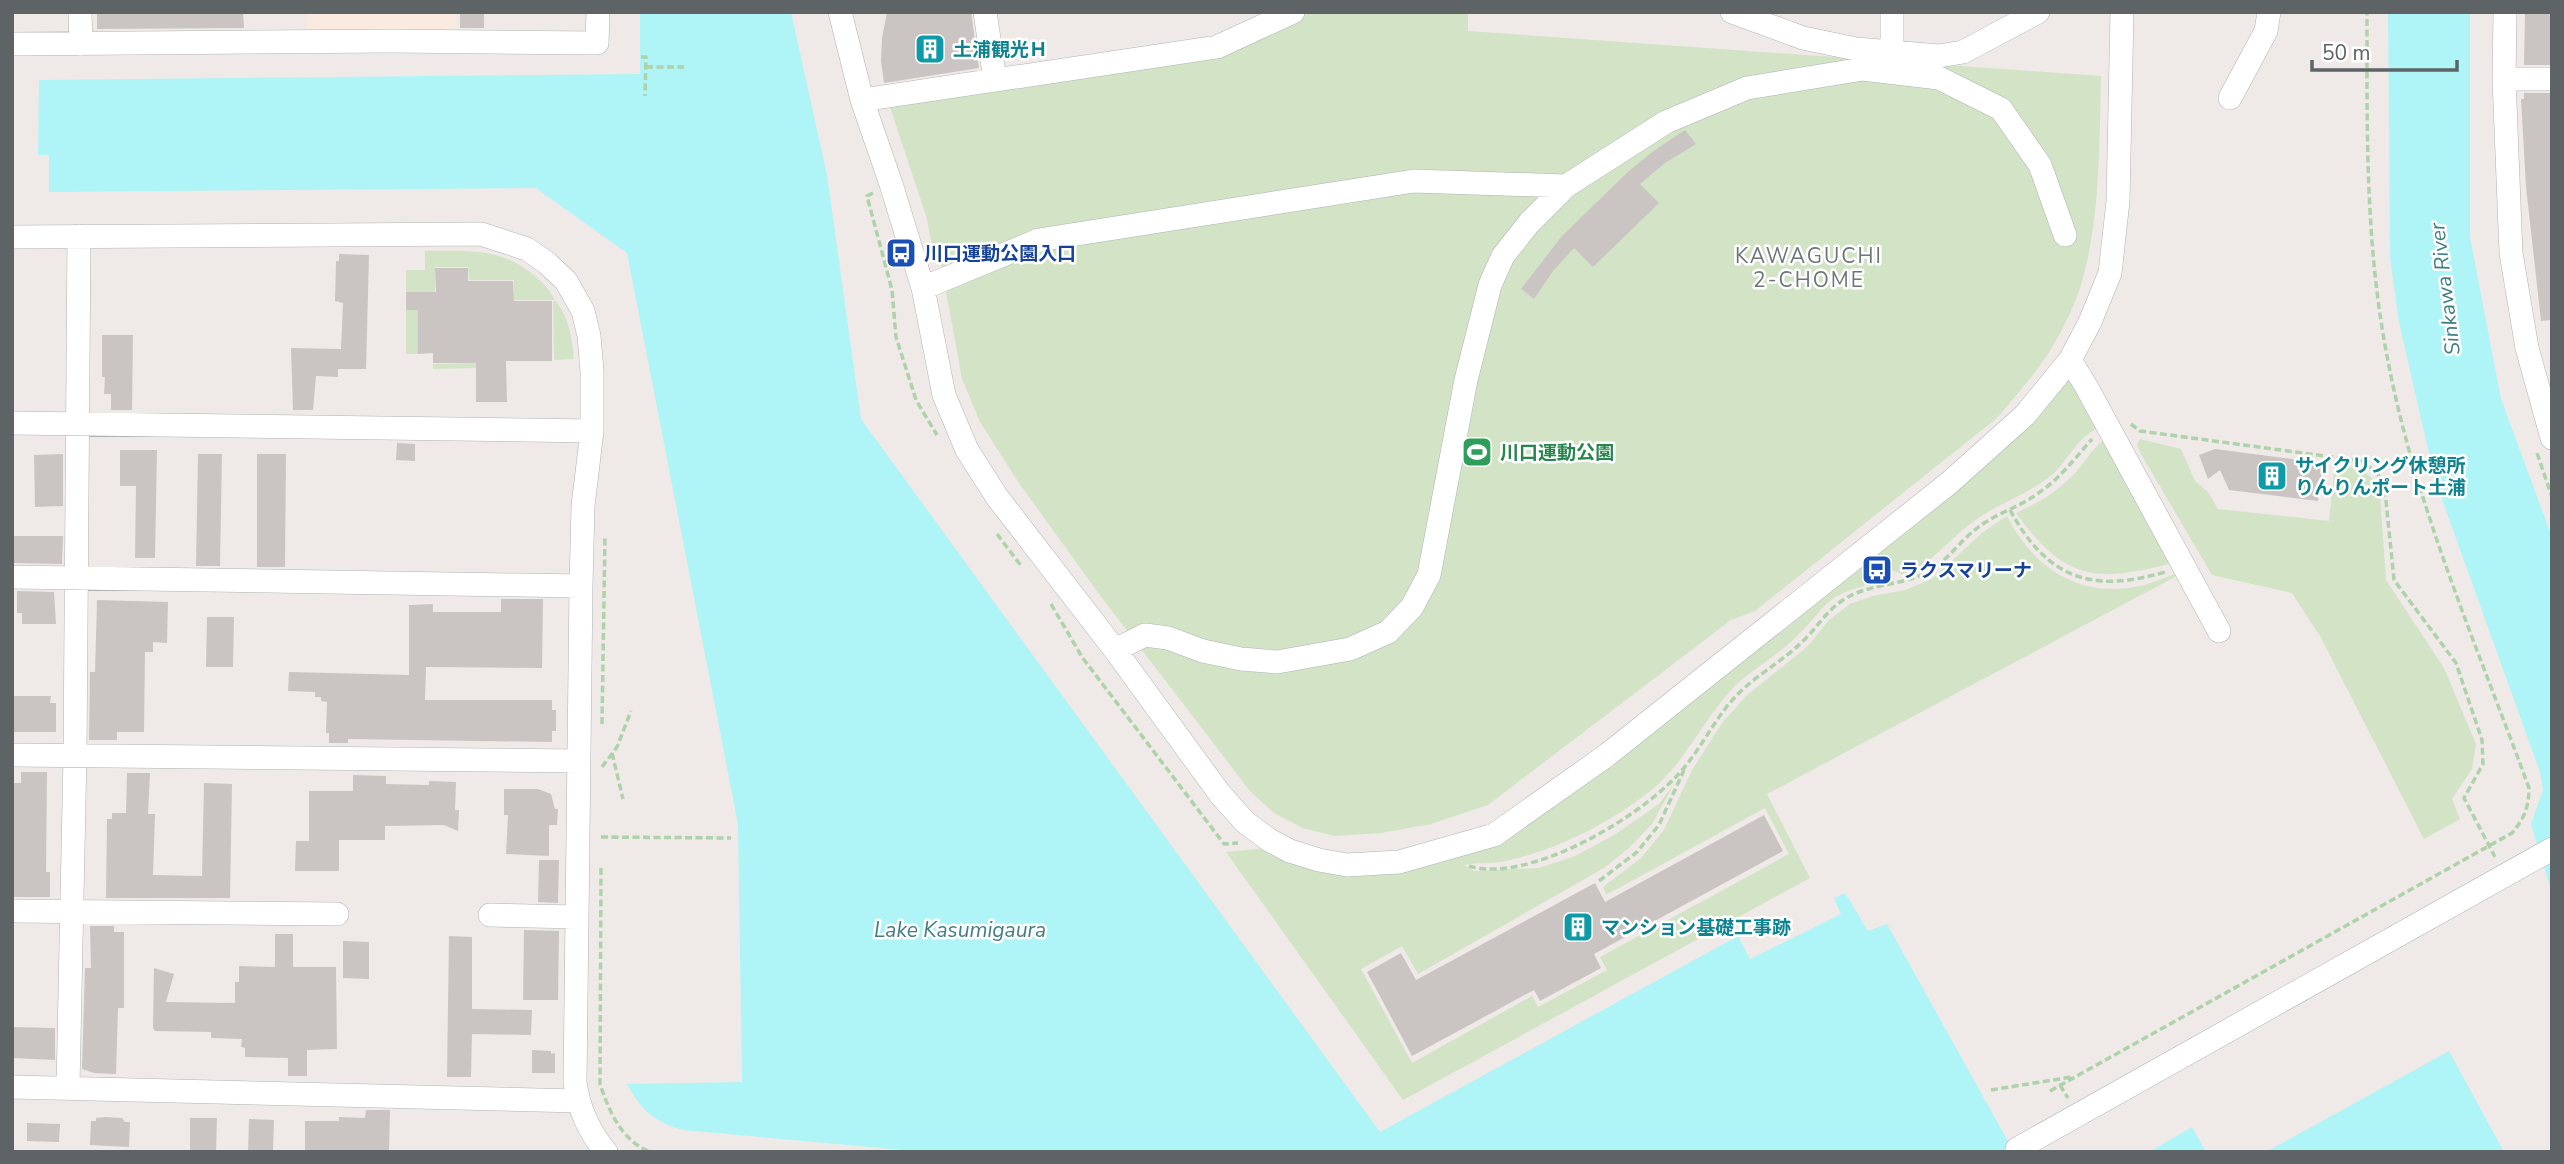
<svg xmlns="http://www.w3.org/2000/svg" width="2564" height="1164" font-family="'Nunito Sans','Noto Sans JP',sans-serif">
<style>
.commercial{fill:#fbeae0}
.green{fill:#d2e3c6}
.water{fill:#aff4f6}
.building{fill:#cac5c3}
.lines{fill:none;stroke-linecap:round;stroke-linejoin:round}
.minor-casing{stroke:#afb3b5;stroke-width:24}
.path{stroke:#aed2aa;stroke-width:3.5;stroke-dasharray:7 3.5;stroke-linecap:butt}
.minor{stroke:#fff;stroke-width:23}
.labels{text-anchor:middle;stroke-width:5;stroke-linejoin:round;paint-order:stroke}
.culture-label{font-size:19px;font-weight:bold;fill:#0d838f;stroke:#fff;text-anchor:start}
.transit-label{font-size:19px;font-weight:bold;fill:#164399;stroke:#fff;text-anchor:start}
.leisure-label{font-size:19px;font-weight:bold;fill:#27864d;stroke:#fff;text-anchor:start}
.neighbourhood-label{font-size:21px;letter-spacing:2px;fill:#6f7677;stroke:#fff}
.water-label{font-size:21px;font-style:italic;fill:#407e86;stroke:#fff}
</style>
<rect width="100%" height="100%" fill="#efeae7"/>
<path class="commercial" d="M 307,12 L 456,12 L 456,36 L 306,38 Z"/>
<path class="green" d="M 1311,12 L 1468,12 L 1468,31 L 2101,76 C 2099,146 2101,220 2080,288 C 2075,304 2066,322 2058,337 C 2043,366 2018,393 1997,418 L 1755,611 L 1731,620 L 1488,805 L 1431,824 L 1381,833 L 1334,836 L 1303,828 L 1274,813 L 1250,791 L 1099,594 L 1019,483 L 980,422 L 962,379 L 941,264 L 932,246 L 927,219 L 889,104 L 1217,54 Z
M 425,251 C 463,251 498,247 530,272 C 541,281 548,287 555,300 L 514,300 L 514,280 L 469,280 L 468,267 L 435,267 L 435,292 L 406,292 L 406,270 L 425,270 Z
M 553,301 L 556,301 C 569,319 572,337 574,359 L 554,360 Z
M 406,310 L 430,310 L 418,317 L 418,354 L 406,354 Z
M 476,363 L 476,368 L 433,369 L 433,364 Z
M 2070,368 L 2103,427 C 2079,433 2070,458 2053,474 C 2029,494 1999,503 1974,521 C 1950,538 1933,561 1907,576 L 1874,563 L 1864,586 C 1824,596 1825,609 1798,635 C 1780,654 1755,667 1736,685 C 1703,718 1686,763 1649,792 C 1608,824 1556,850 1506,861 C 1492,864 1477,862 1464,865 L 1474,871 L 1539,868 L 1575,856 L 1614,835 L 1659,804 L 1674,784 L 1652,824 L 1630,847 L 1604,868 L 1418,974 L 1402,946 L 1361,969 L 1412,1063 L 1532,996 L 1538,1007 L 1607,970 L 1600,957 L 1789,854 L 1765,808 L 1606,895 L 1603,887 L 1641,858 L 1664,830 L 1692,770 L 1722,723 L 1746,696 L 1808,646 L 1829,620 L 1850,604 L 1873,596 L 1905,590 L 1932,579 L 1982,533 L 2007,516 C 2034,569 2080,599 2140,586 C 2154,583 2168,576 2181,572 L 2173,578 L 1767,794 L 1810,878 L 1403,1100 L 1226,852 L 1268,848 L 1318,867 L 1497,843 Z
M 2108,436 L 2177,562 C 2098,582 2067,584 2016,513 C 2039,503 2058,491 2075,473 C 2088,458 2092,449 2108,436 Z
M 2140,439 L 2181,449 L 2195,481 L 2208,492 L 2218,509 L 2329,521 L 2335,464 L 2359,468 L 2373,479 L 2380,495 L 2386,580 L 2444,668 L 2476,744 L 2472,769 L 2452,799 L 2460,819 L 2424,839 L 2320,636 L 2292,593 L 2212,575 L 2141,454 L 2137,445 Z"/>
<path class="water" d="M 640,12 L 791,12 L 827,175 L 861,419 L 1380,1132 L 1738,936 L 1750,959 L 1841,914 L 1834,898 L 1845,893 L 1868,931 L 1887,924 L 2014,1152 L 925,1152 L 683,1130 C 654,1122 641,1110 627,1084 L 742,1082 L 738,824 L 627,253 L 536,188 L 49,192 L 49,155 L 38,155 L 39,80 L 640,74 Z
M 2388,12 L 2470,12 L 2470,237 L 2501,399 L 2552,537 L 2552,893 L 2531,824 L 2543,790 L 2540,772 L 2435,480 L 2399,322 L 2390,257 Z
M 2449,1051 L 2504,1152 L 2266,1152 Z
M 2192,1127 L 2206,1152 L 2149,1152 Z"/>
<path class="building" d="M 101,12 L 243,12 L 244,28 L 97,29 L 97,13 Z
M 460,12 L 484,12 L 484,28 L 460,28 Z
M 887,12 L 971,12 L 979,68 L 884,83 L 881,61 L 882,38 Z
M 2525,12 L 2552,12 L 2552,65 L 2524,65 Z
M 2524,93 L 2552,93 L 2552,320 L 2541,321 L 2526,187 L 2521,99 L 2524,99 Z
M 1685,130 L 1696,144 L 1665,163 L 1640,184 L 1659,203 L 1593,267 L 1574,248 L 1553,271 L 1534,299 L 1521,289 L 1562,236 L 1629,171 L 1655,150 Z
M 339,254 L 369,255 L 366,369 L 338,369 L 338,377 L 316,376 L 313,410 L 293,410 L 291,348 L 341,349 L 343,303 L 335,301 L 336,261 L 339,261 Z
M 435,268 L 468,268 L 468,281 L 513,281 L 514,301 L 552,301 L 552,361 L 506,361 L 507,402 L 476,402 L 476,363 L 433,363 L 433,353 L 418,354 L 418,310 L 406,310 L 406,292 L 436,292 Z
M 102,335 L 133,335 L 132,410 L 111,410 L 111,394 L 104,394 L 105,377 L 102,377 Z
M 397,443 L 415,444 L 415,461 L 396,460 Z
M 2215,449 L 2323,463 L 2318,501 L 2229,490 L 2220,470 L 2208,479 L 2199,455 Z
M 120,450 L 157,450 L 155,558 L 135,558 L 136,486 L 120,486 Z
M 63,454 L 63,506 L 35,507 L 34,455 Z
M 198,454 L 222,454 L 220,566 L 196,566 Z
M 257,454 L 286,454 L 285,567 L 257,567 Z
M 12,536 L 63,536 L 62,564 L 12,563 Z
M 17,591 L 54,592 L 56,624 L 22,624 L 22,613 L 17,613 Z
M 501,599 L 543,599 L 542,668 L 426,667 L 425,700 L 552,700 L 552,710 L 556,710 L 556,731 L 552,731 L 552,742 L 348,739 L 348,743 L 329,743 L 329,733 L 326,733 L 327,702 L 321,701 L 321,697 L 315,697 L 315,692 L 288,691 L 289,672 L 409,675 L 409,605 L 433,604 L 433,612 L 501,612 Z
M 97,600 L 168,602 L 167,643 L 153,642 L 153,652 L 145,652 L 144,732 L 117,732 L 117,740 L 89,740 L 90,672 L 95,672 Z
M 207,617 L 234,617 L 233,667 L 206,667 Z
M 12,696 L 51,696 L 50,703 L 56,703 L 56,732 L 12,732 Z
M 21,772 L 47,772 L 46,872 L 50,872 L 50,897 L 12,897 L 12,783 L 21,783 Z
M 127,773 L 150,773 L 148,814 L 155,814 L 153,875 L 202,876 L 204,783 L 232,784 L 230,898 L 106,898 L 107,819 L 112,819 L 112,813 L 126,813 Z
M 353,775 L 386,776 L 386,784 L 429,785 L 429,781 L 456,782 L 455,810 L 459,810 L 458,831 L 444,825 L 385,826 L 385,840 L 339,840 L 339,871 L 295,871 L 296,841 L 309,841 L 309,791 L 353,791 Z
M 504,789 L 538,789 L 551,794 L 555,809 L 558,809 L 557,825 L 549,825 L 549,856 L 506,854 L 508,815 L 504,815 Z
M 1764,815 L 1783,851 L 1594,954 L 1601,968 L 1540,1001 L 1534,990 L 1412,1056 L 1367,972 L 1401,953 L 1416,980 L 1595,883 L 1605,902 Z
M 539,860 L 559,860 L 558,903 L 538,902 Z
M 90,926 L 114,926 L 114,932 L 124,932 L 124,1008 L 118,1008 L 116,1074 L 94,1073 L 82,1069 L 85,968 L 91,968 Z
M 524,930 L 559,931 L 558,1000 L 523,1000 Z
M 275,934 L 293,934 L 293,967 L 336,967 L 337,1049 L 307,1050 L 307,1076 L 288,1076 L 288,1058 L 245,1057 L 245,1048 L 241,1047 L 242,1039 L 211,1038 L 211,1032 L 155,1031 L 153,1028 L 154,968 L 174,974 L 166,1002 L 235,1003 L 235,982 L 239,982 L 239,966 L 275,967 Z
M 449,936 L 472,937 L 472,1009 L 532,1010 L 531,1035 L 472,1034 L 471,1077 L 447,1077 Z
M 343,941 L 369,942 L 369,979 L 343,978 Z
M 12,1027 L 55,1028 L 55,1060 L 12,1058 Z
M 532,1050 L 551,1051 L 551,1054 L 555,1053 L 555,1073 L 532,1073 Z
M 366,1110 L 390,1110 L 389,1152 L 305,1152 L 305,1121 L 339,1121 L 339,1117 L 365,1118 Z
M 105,1117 L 122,1118 L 125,1122 L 130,1122 L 129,1147 L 90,1145 L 91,1121 L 96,1121 L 96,1118 Z
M 190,1118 L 217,1118 L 216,1152 L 190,1152 Z
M 249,1119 L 274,1120 L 273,1152 L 248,1152 Z
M 27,1123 L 60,1124 L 59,1142 L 27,1141 Z"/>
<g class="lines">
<g class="minor-casing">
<path id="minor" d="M 80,12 L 81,44
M 840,12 L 862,100 L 891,184 L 923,288 L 944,395 L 967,450 L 997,497 L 1115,650 L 1220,794 L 1245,822 L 1269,840 L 1290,851 L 1319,860 L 1347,865 L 1399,862 L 1494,835 L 1607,755 L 1949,483 L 2025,415 L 2070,360 L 2090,322 L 2110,273 L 2118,201 L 2122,12
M 985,12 L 995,80
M 1732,12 L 1803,38 L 1856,49 L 1939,56 L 1963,52 L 2038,12
M 2505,12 L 2504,79 L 2511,253 L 2527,348 L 2552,438
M 12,44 L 393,41 L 597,43 L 598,12
M 1892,51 L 1892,12
M 2504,79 L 2552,79
M 2230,98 L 2266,31 L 2269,12
M 862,100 L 1217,47 L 1293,12
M 12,237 L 481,234 L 527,249 L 547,263 L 566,281 L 583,311 L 589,336 L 592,371 L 592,431 L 583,506 L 581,586 L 575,1083 C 579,1109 589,1132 606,1152
M 923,288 L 1039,240 L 1414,181 L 1566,186 L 1666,122 L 1747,88 L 1863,69 L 1939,78 L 2001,109 L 2040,165 L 2065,235
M 2070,360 L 2086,386 L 2219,631
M 12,423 L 592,431
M 12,577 L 581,586
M 1115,650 L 1145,635 L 1168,638 L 1203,651 L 1241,659 L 1277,662 L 1350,649 L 1388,632 L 1412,607 L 1429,575 L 1466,380 L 1490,285 L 1503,256 L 1529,223 L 1566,186
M 12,755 L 579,761
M 12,911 L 337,914
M 490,915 L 577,917
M 12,1087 L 578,1101
M 68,1087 L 75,755 L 79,236
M 2017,1149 L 2552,849"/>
</g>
<path class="path" d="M 641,57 L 646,57 L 645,96
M 646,67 L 684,67
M 873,193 L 867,196 L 892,290 L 896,337 L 916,400 L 937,435
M 2131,424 L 2140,431 L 2362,461 L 2378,474 L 2385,491 L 2394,580 L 2456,663 L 2482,740 L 2483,764 L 2464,798 L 2495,857
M 2537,453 L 2552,497
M 2010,510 C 2047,578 2091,594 2165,572
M 997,534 L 1022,567
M 1051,604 L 1082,657 L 1224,844 L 1238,843
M 602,724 L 605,536
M 612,753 L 623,799
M 602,767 L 617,747 L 631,711
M 601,837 L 731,838
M 1469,866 C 1530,885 1651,812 1687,764 C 1706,740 1718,713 1741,691 C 1760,673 1784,660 1803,641 C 1817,628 1826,611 1843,600 C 1867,584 1898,586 1924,574 C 1944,565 1959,542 1976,529 C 1991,516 2014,509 2031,498 C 2057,482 2072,462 2092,439
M 601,868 L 600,1084 C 609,1111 621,1140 650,1152
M 1599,881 L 1637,852 L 1659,825 L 1684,770
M 2060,1085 L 2068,1098
M 1991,1090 L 2072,1077
M 2050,1091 L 2512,833 C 2524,819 2529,807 2529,788 C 2478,648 2416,508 2388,361 C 2365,246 2367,129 2367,12"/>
<use href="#minor" class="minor"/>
</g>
<defs>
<g id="building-square" transform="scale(1.575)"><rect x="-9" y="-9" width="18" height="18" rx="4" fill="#0f9aa8" stroke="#fff"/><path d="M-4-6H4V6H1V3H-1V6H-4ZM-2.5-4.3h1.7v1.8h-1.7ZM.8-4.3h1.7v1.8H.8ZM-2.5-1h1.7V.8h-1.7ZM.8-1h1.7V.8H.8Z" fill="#fff"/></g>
<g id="bus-square" transform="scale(1.575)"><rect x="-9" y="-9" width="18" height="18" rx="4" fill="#1a4fb4" stroke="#fff"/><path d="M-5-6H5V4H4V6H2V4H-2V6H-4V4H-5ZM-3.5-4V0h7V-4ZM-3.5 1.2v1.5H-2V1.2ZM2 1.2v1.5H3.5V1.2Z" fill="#fff"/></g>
<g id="stadium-square" transform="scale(1.575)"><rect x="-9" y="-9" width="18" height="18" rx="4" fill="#2e9e5b" stroke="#fff"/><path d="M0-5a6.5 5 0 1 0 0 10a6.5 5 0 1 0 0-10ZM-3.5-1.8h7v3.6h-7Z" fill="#fff"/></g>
</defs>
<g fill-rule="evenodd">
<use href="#building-square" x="930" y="49"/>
<use href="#bus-square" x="901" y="253"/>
<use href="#stadium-square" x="1477" y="452"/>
<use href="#building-square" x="2272" y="476"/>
<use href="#bus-square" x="1877" y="570"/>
<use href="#building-square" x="1578" y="927"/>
</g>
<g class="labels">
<g class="culture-label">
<text x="953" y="56">土浦観光Ｈ</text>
<text x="2295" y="472">サイクリング休憩所<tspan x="2295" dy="22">りんりんポート土浦</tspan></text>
<text x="1601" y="934">マンション基礎工事跡</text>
</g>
<g class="transit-label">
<text x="924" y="260">川口運動公園入口</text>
<text x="1900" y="577">ラクスマリーナ</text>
</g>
<g class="leisure-label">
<text x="1500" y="459">川口運動公園</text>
</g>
<g class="neighbourhood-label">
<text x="1809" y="263">KAWAGUCHI<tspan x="1809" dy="24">2-CHOME</tspan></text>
</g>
<g class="water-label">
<text transform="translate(2445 289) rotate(-97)" y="7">Sinkawa River</text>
<text x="960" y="937">Lake Kasumigaura</text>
</g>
</g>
<rect width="2564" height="1164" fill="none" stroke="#5e6465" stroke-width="28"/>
<path d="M2312 60v10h145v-10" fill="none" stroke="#5e6465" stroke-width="3.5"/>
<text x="2322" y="60" font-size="21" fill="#5e6465" stroke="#ffffff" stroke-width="5" paint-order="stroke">50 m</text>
</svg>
